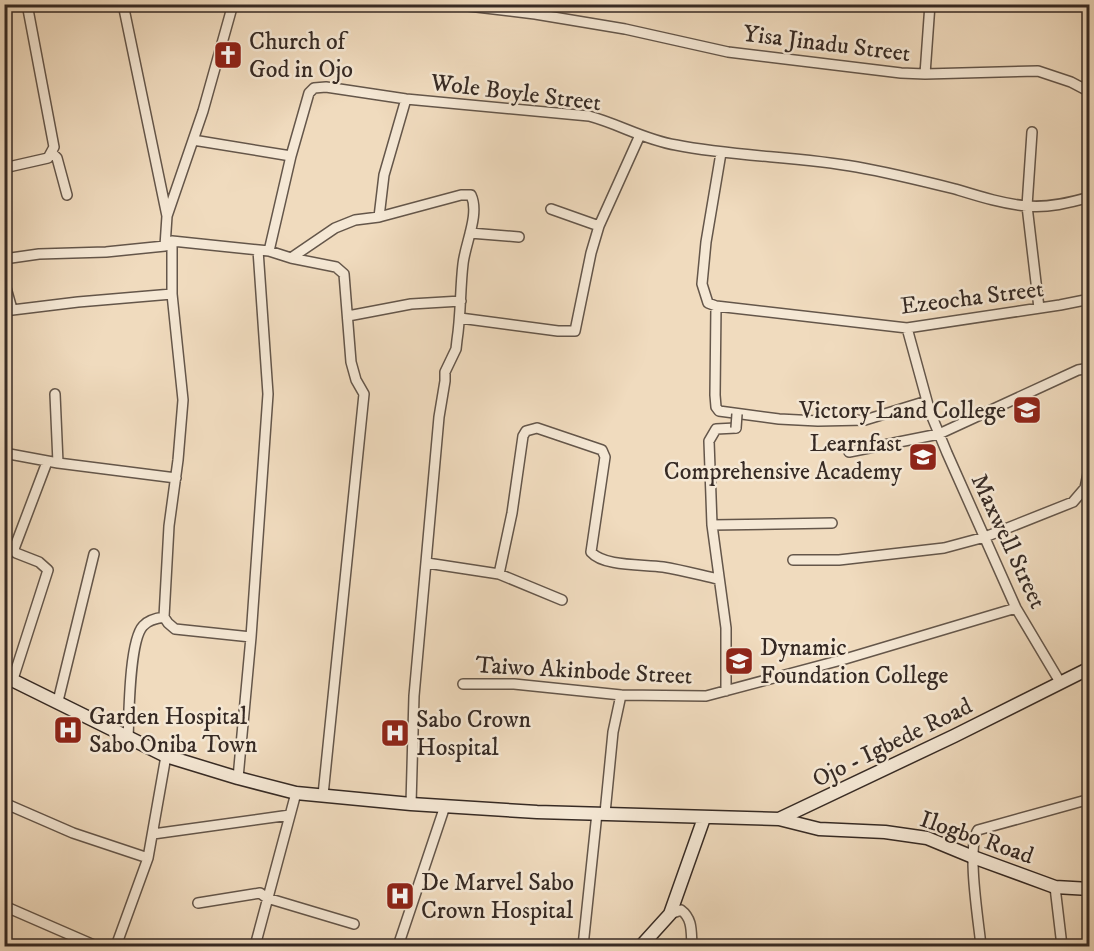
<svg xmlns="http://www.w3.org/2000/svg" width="1094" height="951" font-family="'IM FELL DW Pica',serif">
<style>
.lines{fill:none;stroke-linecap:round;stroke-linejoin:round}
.minor-casing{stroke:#64564a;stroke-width:12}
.secondary-casing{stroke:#362a24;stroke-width:15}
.minor{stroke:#f5e8d5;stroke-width:9}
.secondary{stroke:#f5e8d5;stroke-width:12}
.minor-bridge-casing{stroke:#64564a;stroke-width:12;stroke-linecap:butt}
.minor-bridge{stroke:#f5e8d5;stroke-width:9}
.labels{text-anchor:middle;stroke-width:5;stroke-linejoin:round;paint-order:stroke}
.poi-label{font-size:24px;fill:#362a24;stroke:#f5e8d5;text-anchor:start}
.street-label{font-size:24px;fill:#362a24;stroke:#f5e8d5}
</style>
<rect width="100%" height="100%" fill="#f0dbbe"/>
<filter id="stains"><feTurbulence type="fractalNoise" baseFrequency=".00333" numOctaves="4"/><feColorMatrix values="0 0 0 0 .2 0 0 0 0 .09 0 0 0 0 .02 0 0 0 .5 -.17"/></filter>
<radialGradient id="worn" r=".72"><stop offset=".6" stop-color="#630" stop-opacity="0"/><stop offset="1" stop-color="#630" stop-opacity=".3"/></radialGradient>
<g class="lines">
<g class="minor-casing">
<path id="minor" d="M 123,4 L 167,216
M 451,4 L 535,14 L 625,29 L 728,52 L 901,73 L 925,74 L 1038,71 L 1071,82 L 1090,92
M 925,74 L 930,4
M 1087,91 L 1090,57
M 1032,132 L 1027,206 L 1039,308
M 193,140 L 291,156
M 52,153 L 57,158 L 67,195
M 721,153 L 706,242 L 702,284 L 708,303 L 716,306 L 715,395 L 716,407 L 719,411 L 779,419 L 818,421 L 865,420 L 927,401
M 4,168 L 48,158 L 54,147 L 27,4
M 551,209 L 599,226
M 379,217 L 461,195 L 471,195 C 480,214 465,244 463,264 C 460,289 461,315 457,340 L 456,349 L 445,372 L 445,381 L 439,417 L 414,696 L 411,804
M 470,233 L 519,237
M 165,246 L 167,216 L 203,111 L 233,4
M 269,251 L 291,156 L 309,93 L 314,88 L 326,87 L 406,99 L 589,116 C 619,124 645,140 676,145 C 736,157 797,156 857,167 C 891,173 923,181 955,189 C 978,196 1003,204 1027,206 C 1048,208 1069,203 1090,197
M 291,258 L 336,267 L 344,274 L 351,362 L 356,380 L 364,394 L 323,795
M 4,259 L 39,254 L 106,252 L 165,246 L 172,241 L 269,251 L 291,258 L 335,228 L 355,220 L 379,217 L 384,175 L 406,99
M 4,281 L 12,309
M 172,294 L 183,400 L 178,460 L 169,526 L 164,617 L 168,623 L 175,629 L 251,637
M 716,306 L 907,328 L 1060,305 L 1090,299
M 4,311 L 78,302 L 172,294 L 172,241
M 348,316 L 411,304 L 461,301
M 460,318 L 558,331 L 575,331 L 591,253 L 599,226 L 640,135
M 907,328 L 930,412 L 947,453 L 1016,608 L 1060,682
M 55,394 L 58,463
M 849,452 L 939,434 L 1078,370 L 1090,368
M 4,453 L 58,463 L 176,478
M 712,525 L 832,523
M 793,560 L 839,560 L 944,548 L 985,537 L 1073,502 L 1085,488 L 1090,464
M 427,563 L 499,574 L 562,600
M 499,574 L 512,513 L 523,436 L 526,431 L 537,428 L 602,450 L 605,457 L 591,552 C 604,567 644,564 663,567 C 681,570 700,575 718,579
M 13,679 L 48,570 L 39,562 L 16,553 L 14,549 L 47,462
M 463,684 L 514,684 L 621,695 L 706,696 L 845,659 L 1016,608
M 726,691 L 726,628 L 712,525 L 709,441 L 716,429 L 736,428
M 58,701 L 94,554
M 128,739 C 129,717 129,641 143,626 C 148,620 157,618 164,617
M 238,778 L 251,637 L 268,394 L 258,250
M 4,803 L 73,833 L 148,858
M 605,813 L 613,732 L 621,695
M 153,834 L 290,815
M 1055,887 L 1062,946
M 198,903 L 260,893 L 267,898 L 354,924
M 4,906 L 96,946
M 670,914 L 681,910 C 693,919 691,932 692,946
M 116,946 L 148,858 L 166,756
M 255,946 L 296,793
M 398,946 L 445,806
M 583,946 L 597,813
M 981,946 C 979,924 966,847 978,830 L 1090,799"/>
</g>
<g class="secondary-casing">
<path id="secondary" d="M 4,676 L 166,756 L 238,778 L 296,793 L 411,804 L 537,812 L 779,819 L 954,736 L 1090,668
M 779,819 L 819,829 L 885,832 L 927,838 L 973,857 L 1055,887 L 1090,889
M 641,946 L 670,914 L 704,818"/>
</g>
<use href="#minor" class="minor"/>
<use href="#secondary" class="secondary"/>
<g class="minor-bridge-casing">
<path id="minor-bridge" d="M 736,428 L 737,414"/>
</g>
<use href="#minor-bridge" class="minor-bridge"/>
</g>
<defs>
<g id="church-square" transform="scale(1.5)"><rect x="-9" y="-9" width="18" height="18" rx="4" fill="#8f2418" stroke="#f5e8d5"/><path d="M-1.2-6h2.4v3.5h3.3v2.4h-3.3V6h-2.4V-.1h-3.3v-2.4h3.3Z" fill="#fff"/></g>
<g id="school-square" transform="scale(1.5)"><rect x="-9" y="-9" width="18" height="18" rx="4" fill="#8f2418" stroke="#f5e8d5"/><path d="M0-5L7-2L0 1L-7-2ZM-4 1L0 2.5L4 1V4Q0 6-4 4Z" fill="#fff"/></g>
<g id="hospital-square" transform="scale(1.5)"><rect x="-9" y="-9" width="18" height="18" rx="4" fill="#8f2418" stroke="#f5e8d5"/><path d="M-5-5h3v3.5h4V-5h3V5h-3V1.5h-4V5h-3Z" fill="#fff"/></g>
</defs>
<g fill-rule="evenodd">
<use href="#church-square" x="228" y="55"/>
<use href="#school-square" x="1027" y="410"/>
<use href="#school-square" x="923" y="457"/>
<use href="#school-square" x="739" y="661"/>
<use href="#hospital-square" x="68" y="730"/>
<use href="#hospital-square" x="395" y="733"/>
<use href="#hospital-square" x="400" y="896"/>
</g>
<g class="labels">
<g class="poi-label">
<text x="249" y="49">Church of<tspan x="249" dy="28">God in Ojo</tspan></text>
<text x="1006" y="418" text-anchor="end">Victory Land College</text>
<text x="902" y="451" text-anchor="end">Learnfast<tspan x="902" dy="28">Comprehensive Academy</tspan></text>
<text x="760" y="655">Dynamic<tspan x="760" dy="28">Foundation College</tspan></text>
<text x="89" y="724">Garden Hospital<tspan x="89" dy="28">Sabo Oniba Town</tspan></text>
<text x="416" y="727">Sabo Crown<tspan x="416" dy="28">Hospital</tspan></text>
<text x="421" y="890">De Marvel Sabo<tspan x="421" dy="28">Crown Hospital</tspan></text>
</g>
<g class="street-label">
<text transform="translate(827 43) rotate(7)" y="8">Yisa Jinadu Street</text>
<text transform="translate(516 92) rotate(7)" y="8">Wole Boyle Street</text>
<text transform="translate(972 297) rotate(-7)" y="8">Ezeocha Street</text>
<text transform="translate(1009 541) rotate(65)" y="8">Maxwell Street</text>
<text transform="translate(584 670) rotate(3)" y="8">Taiwo Akinbode Street</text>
<text transform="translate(892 742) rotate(-26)" y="8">Ojo - Igbede Road</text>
<text transform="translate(977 837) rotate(19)" y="8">Ilogbo Road</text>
</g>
</g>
<rect width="1094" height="951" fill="none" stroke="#f0dbbe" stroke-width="24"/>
<rect x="6" y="6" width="1082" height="939" fill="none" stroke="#362a24" stroke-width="3"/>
<rect x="12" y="12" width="1070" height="927" fill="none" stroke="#362a24" stroke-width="1.5"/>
<rect width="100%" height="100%" filter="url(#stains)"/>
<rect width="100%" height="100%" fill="url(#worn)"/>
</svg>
